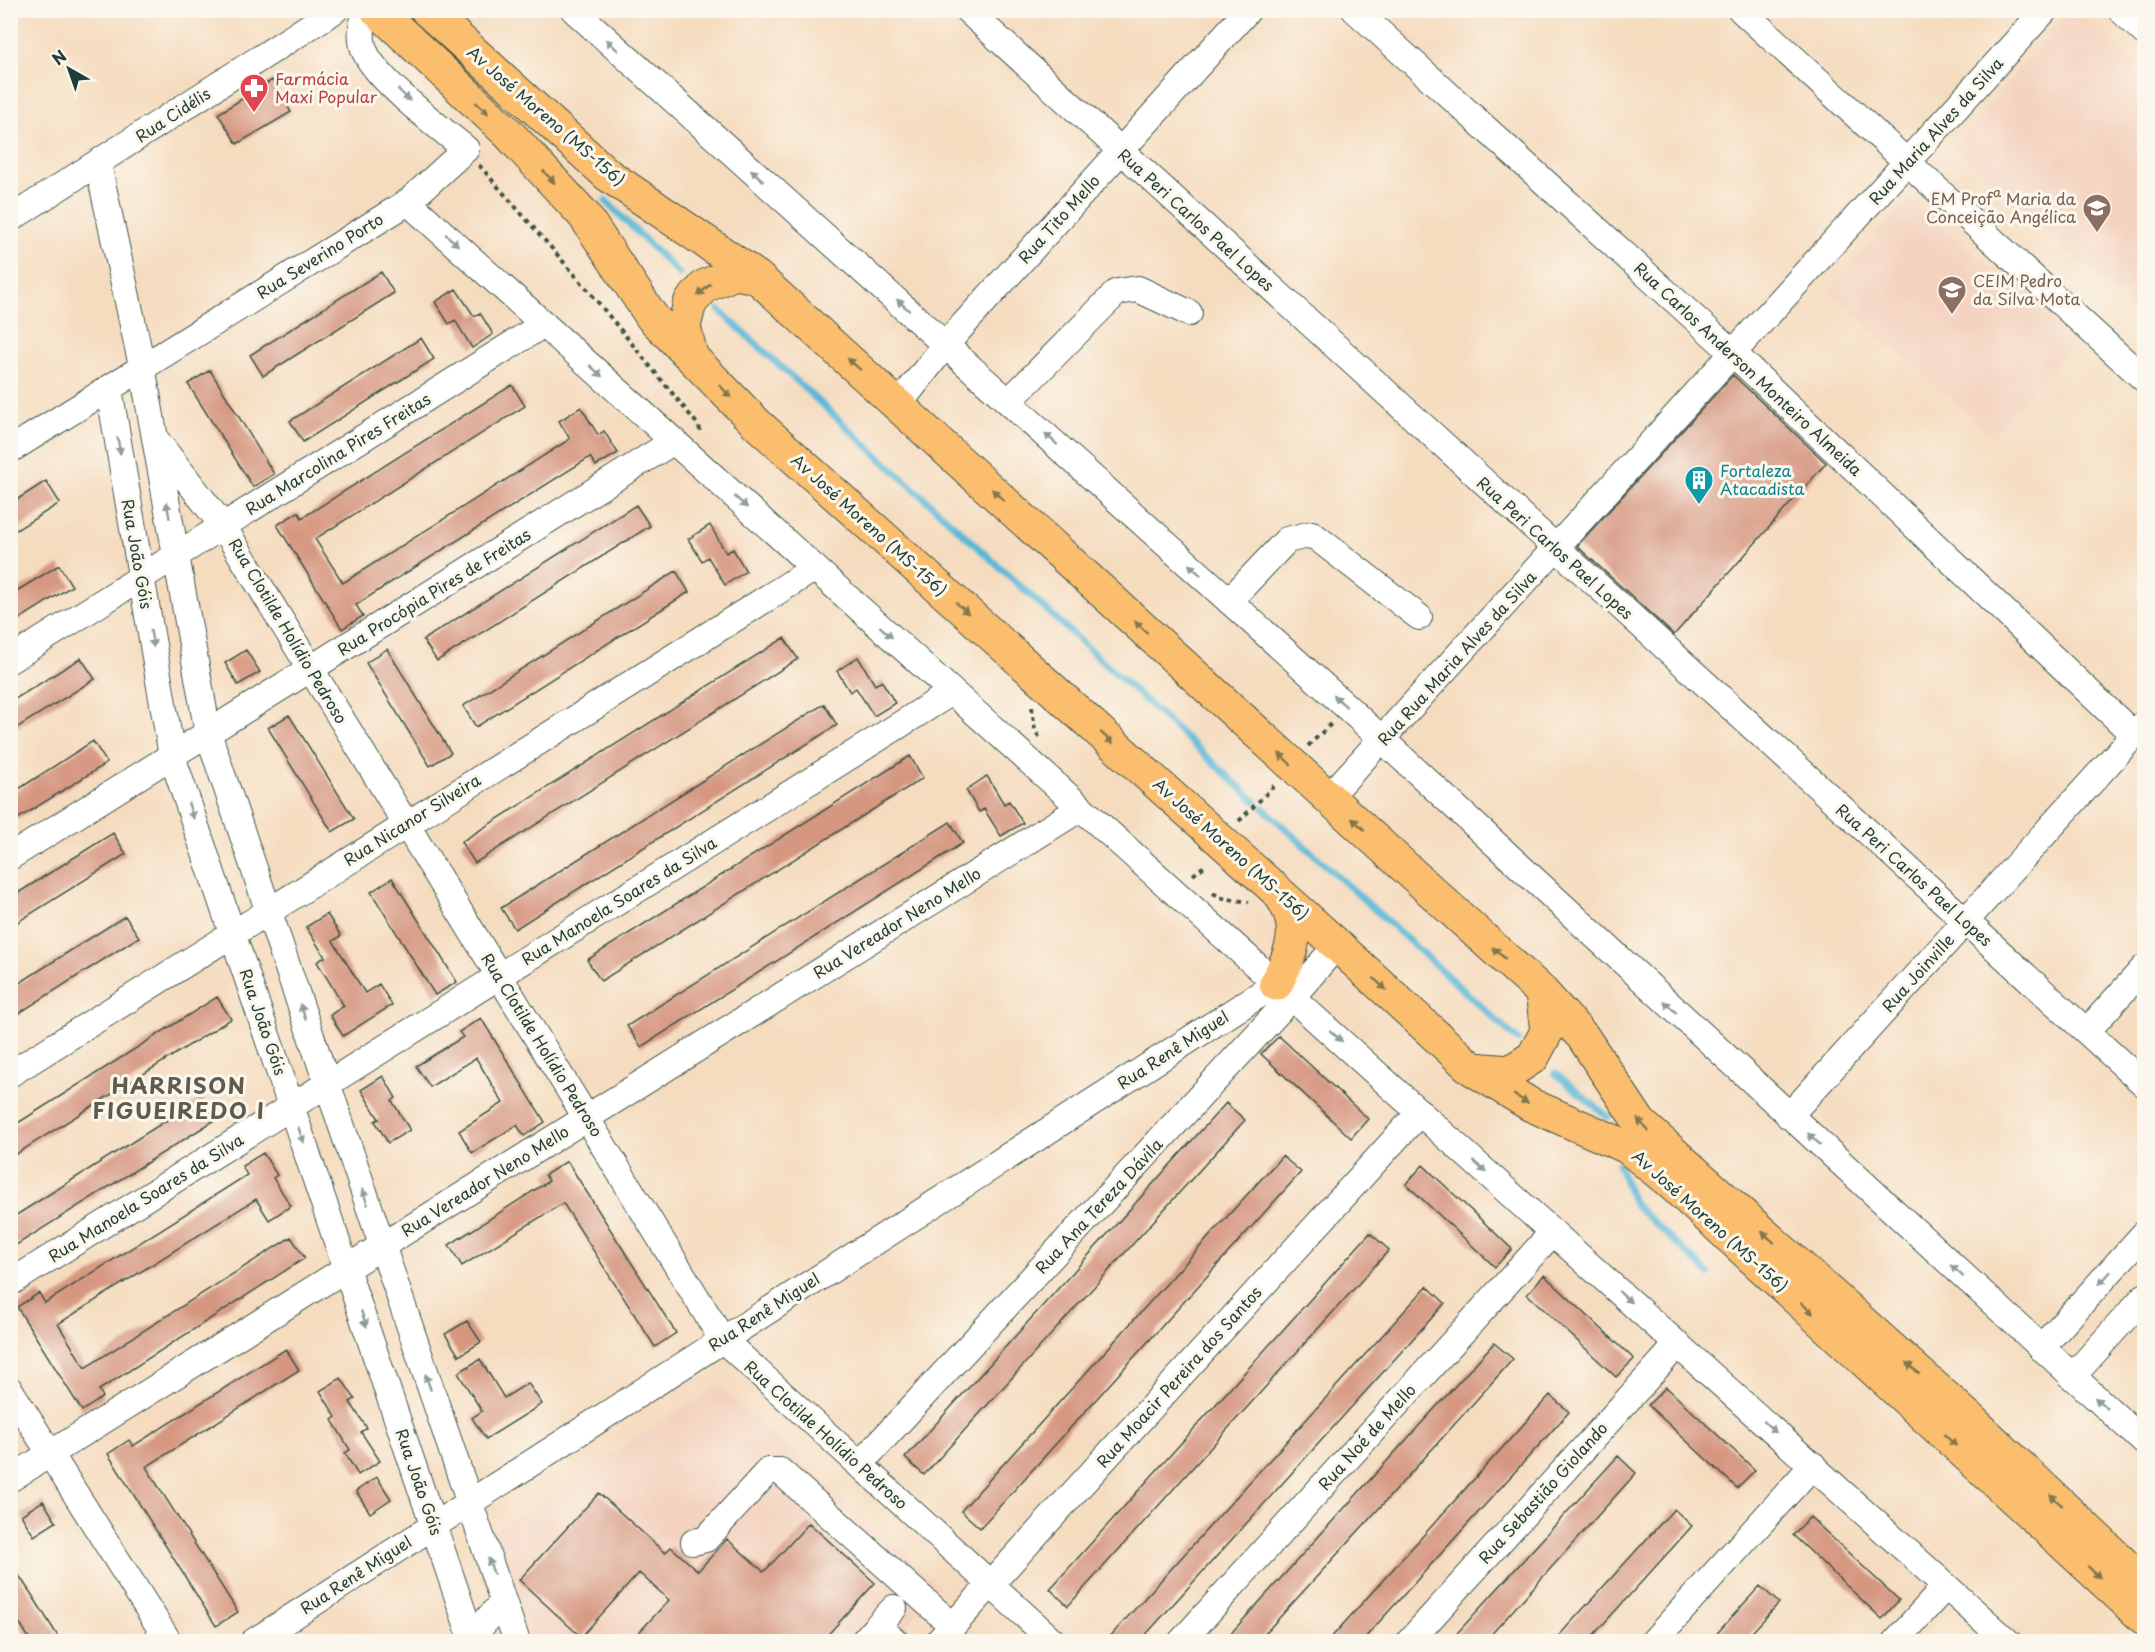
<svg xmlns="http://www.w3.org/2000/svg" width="2155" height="1652" font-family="'Playpen Sans',sans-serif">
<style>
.built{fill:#f4d3c0}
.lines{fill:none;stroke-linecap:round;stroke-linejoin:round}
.stream{stroke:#5ab7d8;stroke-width:7}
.building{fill:#d69781}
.minor-casing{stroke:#3f5549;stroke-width:28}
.major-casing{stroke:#3f5549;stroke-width:35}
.path{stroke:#3f5549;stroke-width:4;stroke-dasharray:4.5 4.5;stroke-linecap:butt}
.minor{stroke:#fff;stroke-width:26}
.major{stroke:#fbbd6e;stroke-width:33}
.oneway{fill:#8f9e9a}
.oneway2{fill:#82774e}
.labels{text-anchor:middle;stroke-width:6;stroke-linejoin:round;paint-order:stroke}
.health-label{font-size:16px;fill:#be3a42;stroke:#fbf7ec;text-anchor:start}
.street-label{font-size:16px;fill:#1f3d34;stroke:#fbf7ec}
.education-label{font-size:16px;fill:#785e54;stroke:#fbf7ec;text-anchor:end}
.culture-label{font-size:16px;fill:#0d838f;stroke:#fbf7ec;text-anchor:start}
.district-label{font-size:22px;font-weight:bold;letter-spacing:1.5px;fill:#5f5c4f;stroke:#fbf7ec}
</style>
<rect width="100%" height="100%" fill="#fbf7ec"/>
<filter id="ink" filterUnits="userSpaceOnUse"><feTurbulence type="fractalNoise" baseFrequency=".0167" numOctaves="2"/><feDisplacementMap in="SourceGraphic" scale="12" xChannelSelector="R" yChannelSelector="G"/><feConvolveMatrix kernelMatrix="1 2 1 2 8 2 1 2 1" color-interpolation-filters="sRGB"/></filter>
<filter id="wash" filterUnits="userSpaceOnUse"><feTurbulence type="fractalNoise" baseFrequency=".008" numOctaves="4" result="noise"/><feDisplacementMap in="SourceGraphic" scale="24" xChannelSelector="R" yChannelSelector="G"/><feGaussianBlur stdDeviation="1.35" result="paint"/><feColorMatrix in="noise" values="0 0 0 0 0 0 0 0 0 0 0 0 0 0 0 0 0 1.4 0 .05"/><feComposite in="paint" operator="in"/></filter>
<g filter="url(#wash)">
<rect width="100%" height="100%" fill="#f5dcbf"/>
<path class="built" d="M 2068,11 L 2074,11 L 2144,71 L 2144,319 L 1953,147 Z
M 1908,197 L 2076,340 L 1993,436 L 1828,291 Z
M 718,1385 L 941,1587 L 893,1641 L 531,1641 L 493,1531 Z"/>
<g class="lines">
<path class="stream" d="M 606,201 L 679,274
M 719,310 L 1255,801
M 1263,808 L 1518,1040
M 1555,1073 L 1608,1117
M 1618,1164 L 1634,1204 L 1709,1274"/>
</g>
<g id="blocks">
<path class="building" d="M 272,80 L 291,112 L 237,144 L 218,114 Z
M 381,272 L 394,293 L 263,376 L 250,355 Z
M 456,289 L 474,316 L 480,313 L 493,334 L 472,348 L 455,320 L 449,324 L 435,302 Z
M 421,338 L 434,359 L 303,442 L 290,421 Z
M 210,370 L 274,474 L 253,487 L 188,384 Z
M 1733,375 L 1826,463 L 1674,635 L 1577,546 Z
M 512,385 L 525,406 L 315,539 L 343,583 L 570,439 L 559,421 L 581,407 L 598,435 L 604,431 L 618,453 L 596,466 L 590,457 L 393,581 L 356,605 L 363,616 L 342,629 L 277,525 L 298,512 L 302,518 Z
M 46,481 L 60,503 L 10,534 L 10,504 Z
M 636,505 L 650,526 L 437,661 L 423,640 Z
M 710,525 L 726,553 L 733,549 L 746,571 L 725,585 L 708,557 L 702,561 L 688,539 Z
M 59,565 L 72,586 L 10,625 L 10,595 Z
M 676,571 L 689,592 L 476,727 L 463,706 Z
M 784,638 L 798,659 L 475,863 L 461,842 Z
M 387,649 L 451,753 L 430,766 L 366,663 Z
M 246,650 L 260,672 L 238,685 L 225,663 Z
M 858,657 L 875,685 L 882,681 L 895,703 L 874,716 L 856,688 L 850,692 L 837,671 Z
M 81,658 L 95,679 L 10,732 L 10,702 Z
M 824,704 L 837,725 L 515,929 L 501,908 Z
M 289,715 L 354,819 L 332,832 L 268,728 Z
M 93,741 L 107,763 L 11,823 L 11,794 Z
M 910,756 L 923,778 L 601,981 L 587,960 Z
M 987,776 L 1004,804 L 1009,801 L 1023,823 L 1001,836 L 984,809 L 979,812 L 966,790 Z
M 950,822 L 963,843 L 641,1047 L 627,1026 Z
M 113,833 L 126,854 L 10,927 L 10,898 Z
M 392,878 L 457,982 L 435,995 L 371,892 Z
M 327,914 L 341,936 L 333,941 L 365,993 L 379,984 L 392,1005 L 343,1036 L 330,1015 L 344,1006 L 317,962 L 325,957 L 306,927 Z
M 125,916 L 139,937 L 10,1019 L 10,989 Z
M 217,997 L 231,1019 L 10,1158 L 10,1128 Z
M 481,1018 L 545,1122 L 524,1136 L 517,1125 L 472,1153 L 459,1131 L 503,1103 L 476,1058 L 430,1087 L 416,1066 L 463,1037 L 459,1032 Z
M 1279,1036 L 1368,1119 L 1351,1138 L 1261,1054 Z
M 383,1076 L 396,1098 L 392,1101 L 410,1130 L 388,1143 L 375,1121 L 379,1119 L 361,1090 Z
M 202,1098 L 215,1120 L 10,1249 L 10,1219 Z
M 1226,1103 L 1245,1120 L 924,1475 L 905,1458 Z
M 263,1153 L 277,1175 L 273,1178 L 291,1206 L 269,1220 L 256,1199 L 58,1324 L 85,1368 L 291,1237 L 305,1258 L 99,1390 L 103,1397 L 82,1411 L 17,1307 L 39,1293 L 45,1303 L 247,1175 L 242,1166 Z
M 1282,1156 L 1301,1172 L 980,1528 L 961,1511 Z
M 567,1161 L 676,1333 L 655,1347 L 563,1203 L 462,1266 L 449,1245 L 549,1181 L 545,1175 Z
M 1423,1165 L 1512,1249 L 1495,1267 L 1406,1184 Z
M 1370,1233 L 1389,1250 L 1068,1606 L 1050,1589 Z
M 1544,1275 L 1634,1359 L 1616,1377 L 1527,1294 Z
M 1427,1286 L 1445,1303 L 1385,1370 L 1140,1641 L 1106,1641 Z
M 467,1321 L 481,1342 L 459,1356 L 445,1334 Z
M 1494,1343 L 1513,1359 L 1383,1504 L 1258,1641 L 1224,1641 Z
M 286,1349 L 299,1370 L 146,1467 L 238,1612 L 216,1626 L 108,1454 L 129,1440 L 133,1446 Z
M 480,1359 L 504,1398 L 528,1383 L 542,1404 L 486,1439 L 472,1418 L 482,1411 L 458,1373 Z
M 341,1378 L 355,1399 L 350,1402 L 367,1428 L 361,1432 L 380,1461 L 358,1475 L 345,1453 L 350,1450 L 332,1420 L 336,1417 L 320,1391 Z
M 1666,1387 L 1755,1470 L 1737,1488 L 1648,1405 Z
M 1550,1395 L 1569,1412 L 1362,1641 L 1328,1641 Z
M 1618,1456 L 1636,1473 L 1507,1617 L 1485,1641 L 1450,1641 Z
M 377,1477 L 391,1499 L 370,1513 L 356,1491 Z
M 599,1493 L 665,1553 L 671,1547 L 698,1571 L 727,1539 L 764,1572 L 809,1523 L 875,1583 L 822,1641 L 631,1641 L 669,1600 L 639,1573 L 581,1637 L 519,1580 Z
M 43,1501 L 56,1522 L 34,1536 L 21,1515 Z
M 1674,1509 L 1692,1526 L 1675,1545 L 1588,1641 L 1554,1641 Z
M 1810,1517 L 1899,1600 L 1882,1619 L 1793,1535 Z
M 10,1562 L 32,1595 L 61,1641 L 31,1641 L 10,1609 Z
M 1760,1586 L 1779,1603 L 1744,1641 L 1710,1641 Z"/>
</g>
</g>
<g filter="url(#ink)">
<use href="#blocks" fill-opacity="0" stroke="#3f5549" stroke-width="1.5"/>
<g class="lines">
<g class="minor-casing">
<path id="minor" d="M 574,10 L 1349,709 L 2144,1442
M 967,10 L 2144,1084
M 1355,10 L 1733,353 L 2134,735
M 1741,10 L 2144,379
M 2121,10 L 2144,32
M 98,164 L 142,366 L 208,733 L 517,1642
M 408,202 L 2008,1642
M 10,219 L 335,10
M 109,389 L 172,756 L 473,1642
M 1009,401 L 1117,292 L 1138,289 L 1189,313
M 899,404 L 946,344 L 1248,10
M 157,441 L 223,526 L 722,1339 L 1054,1642
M 10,450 L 408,202 L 466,149 C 440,128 378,81 365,52 C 359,38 362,24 366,10
M 1229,601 L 1287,540 L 1312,534 L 1419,617
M 10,660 L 544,324
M 1328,798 L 2045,10
M 10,857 L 674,441
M 2087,1031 L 2144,968
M 10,1074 L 815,568
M 1789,1116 L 2144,724
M 10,1283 L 952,692
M 2041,1348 L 2144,1234
M 2072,1377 L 2144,1297
M 10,1390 L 169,1642
M 859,1465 L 1292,997 L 1337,945
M 10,1479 L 1081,808
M 694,1542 L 706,1539 L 768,1471 L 780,1471 L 953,1626
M 877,1626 L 894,1608
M 253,1642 L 1276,984
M 467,1642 L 503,1602
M 863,1642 L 877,1626 L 896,1642
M 938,1642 L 1420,1112
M 1181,1642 L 1553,1232
M 1409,1642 L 1678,1344
M 1653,1642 L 1813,1465
M 1895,1642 L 1946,1586"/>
</g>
<g class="major-casing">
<path id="major" d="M 377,10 L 509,134 L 584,215 L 652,317 L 757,424 L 1337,945 L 1471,1068 L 1531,1105 L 1627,1147 L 1671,1183 L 2144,1618
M 427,10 L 608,175 L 757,277 L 1542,992 L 1583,1037 L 1640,1123 L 1969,1418 L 2144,1583
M 691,355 L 684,326 L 690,303 L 705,286 L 735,273 L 757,277
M 1276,984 C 1292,952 1303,928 1281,896
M 1473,1069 L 1510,1072 L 1533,1057 L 1547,1031 L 1542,992"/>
</g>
<path class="path" d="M 479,165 L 588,290 L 699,426 L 701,434
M 1032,707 L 1035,730 L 1039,737
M 1308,746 L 1331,724
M 1239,821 L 1276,784
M 1193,875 L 1207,864
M 1213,893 L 1222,898 L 1249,902"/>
<use href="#minor" class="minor"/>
<use href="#major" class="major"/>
</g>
<defs><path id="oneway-solid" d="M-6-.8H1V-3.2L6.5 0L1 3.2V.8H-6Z" transform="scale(1.5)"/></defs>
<g class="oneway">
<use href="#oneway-solid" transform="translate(612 45) rotate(-138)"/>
<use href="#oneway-solid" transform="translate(404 95) rotate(44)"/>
<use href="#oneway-solid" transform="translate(757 175) rotate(-138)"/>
<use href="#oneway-solid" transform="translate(452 240) rotate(42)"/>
<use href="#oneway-solid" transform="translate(903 305) rotate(-138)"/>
<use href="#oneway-solid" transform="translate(596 371) rotate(42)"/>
<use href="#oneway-solid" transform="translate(1051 439) rotate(-138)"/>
<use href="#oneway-solid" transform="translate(119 446) rotate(80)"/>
<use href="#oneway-solid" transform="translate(741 502) rotate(41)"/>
<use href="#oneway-solid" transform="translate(168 510) rotate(-100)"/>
<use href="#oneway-solid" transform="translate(1195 570) rotate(-138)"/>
<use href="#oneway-solid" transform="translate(886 632) rotate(42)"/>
<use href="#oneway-solid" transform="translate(152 639) rotate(80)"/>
<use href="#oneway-solid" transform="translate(1340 701) rotate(-138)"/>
<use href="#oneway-solid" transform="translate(191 811) rotate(71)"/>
<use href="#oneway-solid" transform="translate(1670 1007) rotate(-137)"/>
<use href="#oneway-solid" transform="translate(303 1012) rotate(-109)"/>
<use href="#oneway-solid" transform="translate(1336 1036) rotate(42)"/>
<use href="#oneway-solid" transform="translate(301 1135) rotate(71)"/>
<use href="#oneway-solid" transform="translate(1814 1139) rotate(-137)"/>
<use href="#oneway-solid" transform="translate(1480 1167) rotate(42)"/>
<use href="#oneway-solid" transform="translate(365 1197) rotate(-109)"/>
<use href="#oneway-solid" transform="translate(1957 1271) rotate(-137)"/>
<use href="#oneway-solid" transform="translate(2105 1278) rotate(132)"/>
<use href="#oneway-solid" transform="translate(1625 1297) rotate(42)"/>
<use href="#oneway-solid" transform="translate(364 1319) rotate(71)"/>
<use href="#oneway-solid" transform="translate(428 1382) rotate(-109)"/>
<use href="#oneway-solid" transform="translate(2101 1403) rotate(-138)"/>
<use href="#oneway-solid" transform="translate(1770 1427) rotate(42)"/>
<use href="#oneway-solid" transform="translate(491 1566) rotate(-109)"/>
</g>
<g class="oneway2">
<use href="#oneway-solid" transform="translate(482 108) rotate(43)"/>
<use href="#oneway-solid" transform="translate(549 177) rotate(47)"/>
<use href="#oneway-solid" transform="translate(704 290) rotate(138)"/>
<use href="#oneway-solid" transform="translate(854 364) rotate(-138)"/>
<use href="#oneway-solid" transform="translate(725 391) rotate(47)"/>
<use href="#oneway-solid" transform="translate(998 495) rotate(-137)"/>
<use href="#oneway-solid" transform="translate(962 608) rotate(42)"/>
<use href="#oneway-solid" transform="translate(1141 627) rotate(-137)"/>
<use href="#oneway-solid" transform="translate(1107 738) rotate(42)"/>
<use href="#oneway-solid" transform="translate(1285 759) rotate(-137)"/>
<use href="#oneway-solid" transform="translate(1358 824) rotate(-138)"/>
<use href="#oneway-solid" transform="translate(1499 953) rotate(-138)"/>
<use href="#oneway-solid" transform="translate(1380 984) rotate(43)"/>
<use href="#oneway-solid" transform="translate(1521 1099) rotate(31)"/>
<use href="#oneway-solid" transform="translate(1643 1125) rotate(-133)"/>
<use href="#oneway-solid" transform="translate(1768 1237) rotate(-138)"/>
<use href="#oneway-solid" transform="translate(1807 1308) rotate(43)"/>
<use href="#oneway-solid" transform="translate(1913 1368) rotate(-138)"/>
<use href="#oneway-solid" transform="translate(1950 1440) rotate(43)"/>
<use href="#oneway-solid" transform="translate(2056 1500) rotate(-137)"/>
<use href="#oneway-solid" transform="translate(2094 1572) rotate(43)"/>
</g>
</g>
<defs>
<g id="pharmacy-pin" transform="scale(1.5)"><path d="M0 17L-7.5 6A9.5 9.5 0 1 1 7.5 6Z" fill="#e0444e" stroke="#fbf7ec"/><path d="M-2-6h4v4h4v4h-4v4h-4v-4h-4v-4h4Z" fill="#fff"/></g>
<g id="school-pin" transform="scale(1.5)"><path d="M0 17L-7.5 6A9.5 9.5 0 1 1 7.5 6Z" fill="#8d6e63" stroke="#fbf7ec"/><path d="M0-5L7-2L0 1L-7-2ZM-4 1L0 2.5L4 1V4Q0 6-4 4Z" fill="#fff"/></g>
<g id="building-pin" transform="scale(1.5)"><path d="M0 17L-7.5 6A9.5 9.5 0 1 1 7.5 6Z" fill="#0f9aa8" stroke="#fbf7ec"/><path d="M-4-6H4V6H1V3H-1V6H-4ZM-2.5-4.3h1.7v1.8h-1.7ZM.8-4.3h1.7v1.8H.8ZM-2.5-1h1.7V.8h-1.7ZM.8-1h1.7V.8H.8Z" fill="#fff"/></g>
</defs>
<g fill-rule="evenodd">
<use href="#pharmacy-pin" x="254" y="88"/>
<use href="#school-pin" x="2097" y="208"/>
<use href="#school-pin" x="1952" y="290"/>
<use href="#building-pin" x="1699" y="480"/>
</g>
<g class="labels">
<g class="health-label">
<text x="275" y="85">Farmácia<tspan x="275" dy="18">Maxi Popular</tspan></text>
</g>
<g class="street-label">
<text transform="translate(173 115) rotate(-33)" y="6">Rua Cidélis</text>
<text transform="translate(546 116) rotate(41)" y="6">Av José Moreno (MS-156)</text>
<text transform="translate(1936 131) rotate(-48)" y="6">Rua Maria Alves da Silva</text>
<text transform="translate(1059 219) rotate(-48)" y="6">Rua Tito Mello</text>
<text transform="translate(1196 220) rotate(42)" y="6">Rua Peri Carlos Pael Lopes</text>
<text transform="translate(320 256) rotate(-32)" y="6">Rua Severino Porto</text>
<text transform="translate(1748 369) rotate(43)" y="6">Rua Carlos Anderson Monteiro Almeida</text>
<text transform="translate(338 454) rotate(-32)" y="6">Rua Marcolina Pires Freitas</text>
<text transform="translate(869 525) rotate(42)" y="6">Av José Moreno (MS-156)</text>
<text transform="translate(1555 548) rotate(42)" y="6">Rua Peri Carlos Pael Lopes</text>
<text transform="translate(137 554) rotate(80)" y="6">Rua João Góis</text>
<text transform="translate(434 592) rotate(-32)" y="6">Rua Procópia Pires de Freitas</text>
<text transform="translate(288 631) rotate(59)" y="6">Rua Clotilde Holídio Pedroso</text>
<text transform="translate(1457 658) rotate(-48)" y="6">Rua Rua Maria Alves da Silva</text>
<text transform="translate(412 820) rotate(-32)" y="6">Rua Nicanor Silveira</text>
<text transform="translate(1231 849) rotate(42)" y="6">Av José Moreno (MS-156)</text>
<text transform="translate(1914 875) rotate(42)" y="6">Rua Peri Carlos Pael Lopes</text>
<text transform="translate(619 901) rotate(-32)" y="6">Rua Manoela Soares da Silva</text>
<text transform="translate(897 923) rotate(-32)" y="6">Rua Vereador Neno Mello</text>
<text transform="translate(1918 973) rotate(-48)" y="6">Rua Joinville</text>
<text transform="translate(263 1022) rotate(71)" y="6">Rua João Góis</text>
<text transform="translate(542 1045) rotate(58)" y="6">Rua Clotilde Holídio Pedroso</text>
<text transform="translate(1173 1050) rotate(-33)" y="6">Rua Renê Miguel</text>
<text transform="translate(485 1181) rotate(-32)" y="6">Rua Vereador Neno Mello</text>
<text transform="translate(146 1198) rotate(-32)" y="6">Rua Manoela Soares da Silva</text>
<text transform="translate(1099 1206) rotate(-47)" y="6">Rua Ana Tereza Dávila</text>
<text transform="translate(1710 1221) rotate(42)" y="6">Av José Moreno (MS-156)</text>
<text transform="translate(764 1312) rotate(-33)" y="6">Rua Renê Miguel</text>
<text transform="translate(1179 1377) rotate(-48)" y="6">Rua Moacir Pereira dos Santos</text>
<text transform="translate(826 1435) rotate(42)" y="6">Rua Clotilde Holídio Pedroso</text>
<text transform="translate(1367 1437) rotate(-48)" y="6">Rua Noé de Mello</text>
<text transform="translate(419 1482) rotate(71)" y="6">Rua João Góis</text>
<text transform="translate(1543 1493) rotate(-48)" y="6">Rua Sebastião Giolando</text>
<text transform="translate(356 1575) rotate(-33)" y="6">Rua Renê Miguel</text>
</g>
<g class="education-label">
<text x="2076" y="205">EM Profª Maria da<tspan x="2076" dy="18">Conceição Angélica</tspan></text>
<text x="1973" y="287" text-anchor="start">CEIM Pedro<tspan x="1973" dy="18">da Silva Mota</tspan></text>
</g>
<g class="culture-label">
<text x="1720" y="477">Fortaleza<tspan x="1720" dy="18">Atacadista</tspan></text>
</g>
<g class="district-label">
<text x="179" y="1094">HARRISON<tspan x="179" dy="25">FIGUEIREDO I</tspan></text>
</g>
</g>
<rect width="2155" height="1652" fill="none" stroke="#fbf7ec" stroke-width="36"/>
<g transform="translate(69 69) rotate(320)" stroke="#fbf7ec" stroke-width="4.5" paint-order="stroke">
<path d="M0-4.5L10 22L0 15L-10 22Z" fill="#1f3d34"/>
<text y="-9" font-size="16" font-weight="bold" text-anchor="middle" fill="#1f3d34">N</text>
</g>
</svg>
